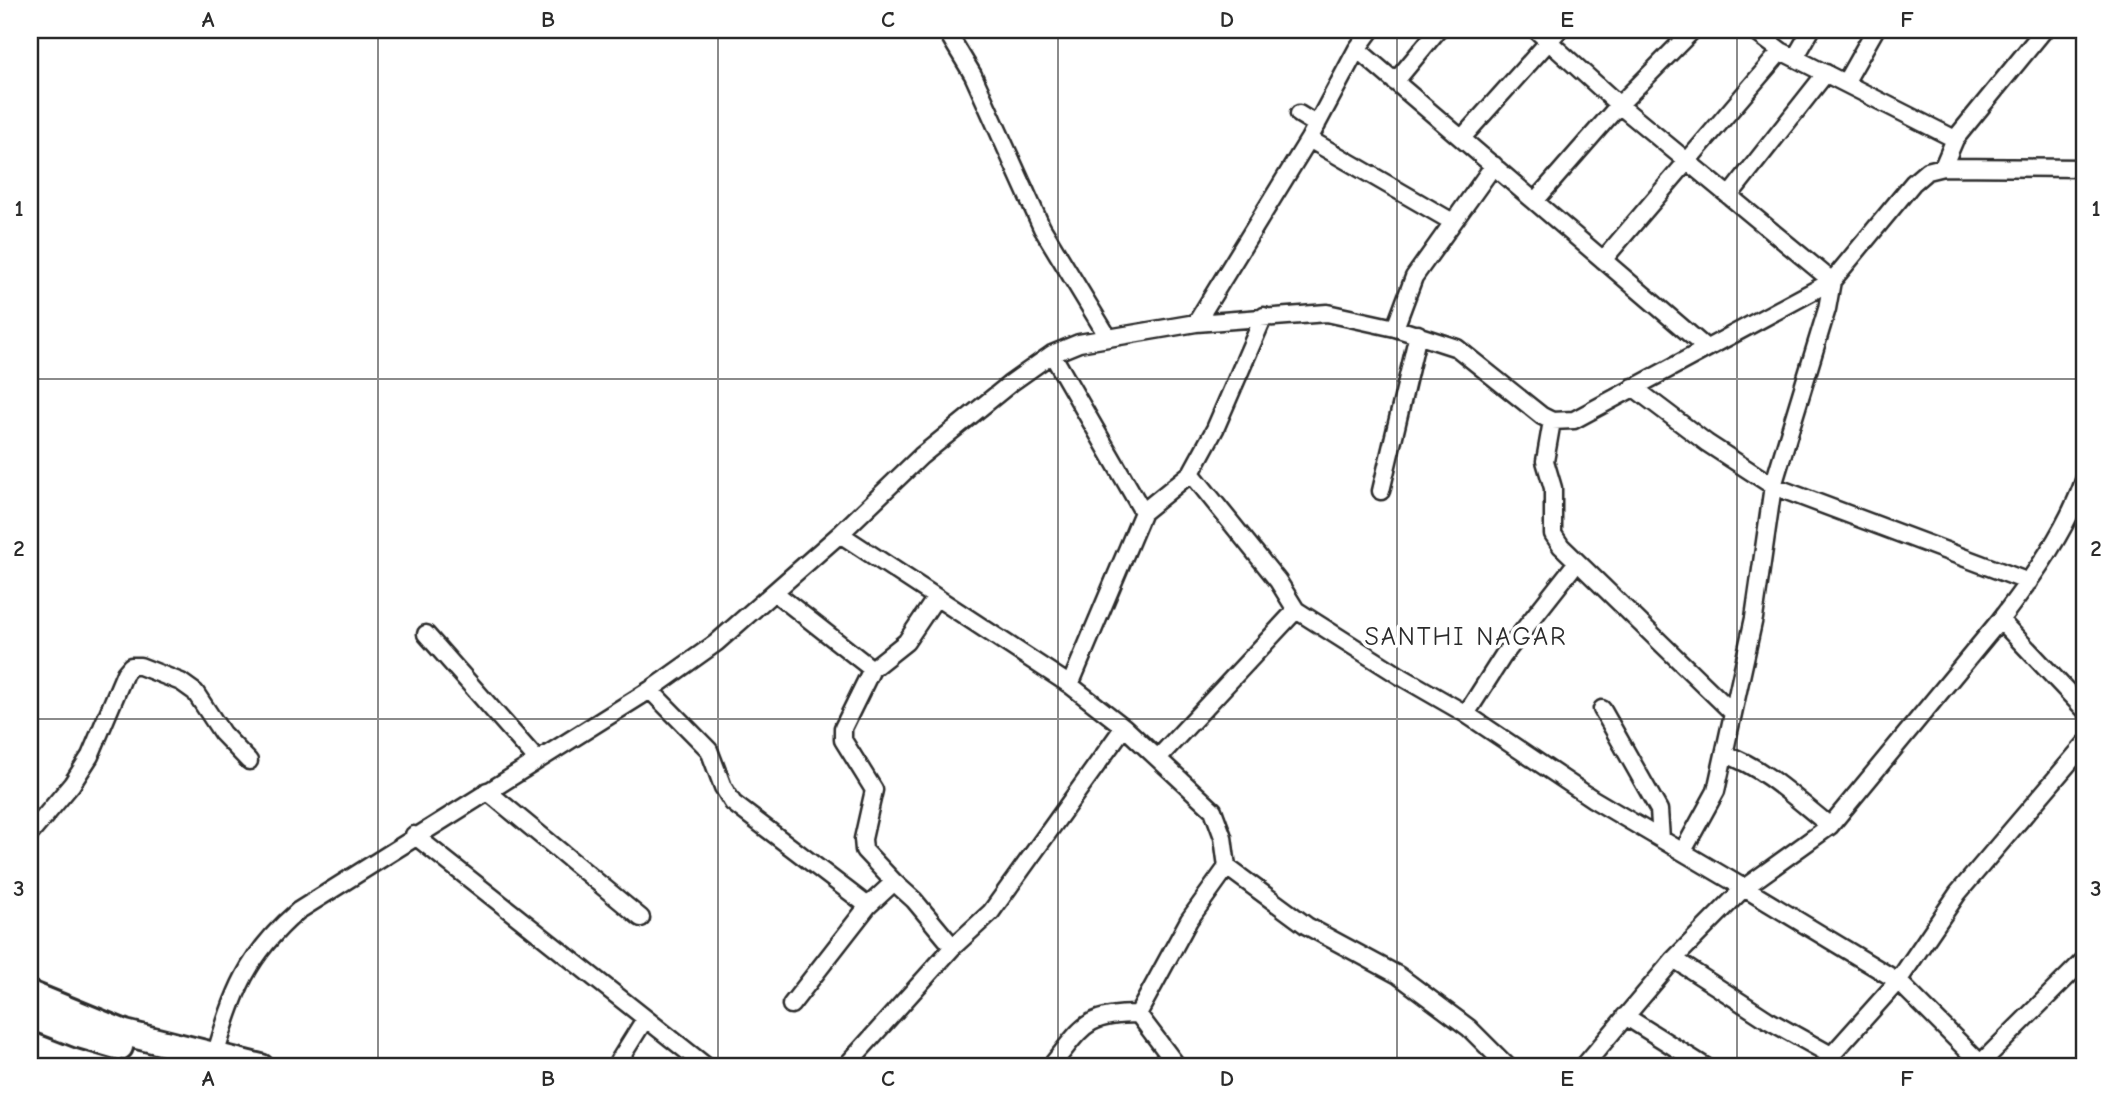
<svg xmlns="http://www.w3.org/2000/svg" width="2115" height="1097" font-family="'Comic Neue',sans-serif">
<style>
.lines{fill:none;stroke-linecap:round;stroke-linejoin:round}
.minor-casing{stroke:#2b2b2b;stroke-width:21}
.primary-casing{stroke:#2b2b2b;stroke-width:30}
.minor{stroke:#fff;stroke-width:16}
.primary{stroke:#fff;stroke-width:24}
.grid{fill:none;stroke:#2b2b2b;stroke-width:2;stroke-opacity:0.55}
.labels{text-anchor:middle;stroke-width:7;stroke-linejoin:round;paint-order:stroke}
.neighbourhood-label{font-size:26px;letter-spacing:2px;fill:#2b2b2b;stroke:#fff}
.neatline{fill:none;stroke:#2b2b2b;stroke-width:2.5}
.grid-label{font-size:23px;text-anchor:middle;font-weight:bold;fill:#2b2b2b}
</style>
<rect width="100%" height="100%" fill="#fff"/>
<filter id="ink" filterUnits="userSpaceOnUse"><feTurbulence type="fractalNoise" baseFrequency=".0143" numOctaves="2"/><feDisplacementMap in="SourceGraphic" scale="14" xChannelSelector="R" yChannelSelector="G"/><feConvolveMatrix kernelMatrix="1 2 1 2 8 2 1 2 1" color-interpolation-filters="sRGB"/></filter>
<g filter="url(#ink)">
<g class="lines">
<g class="minor-casing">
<path id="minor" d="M 946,30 L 973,75 L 1042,228 L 1108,337
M 1536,30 L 1619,105 L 1832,281 L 1827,309 L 1773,486 L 1754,618 L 1716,791 L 1683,851
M 1753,30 L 1781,51 L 1955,139 L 1943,167
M 1357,49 L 1706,348
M 1795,58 L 1811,30
M 1395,82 L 1438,30
M 1845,83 L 1875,30
M 1299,114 L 1317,125
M 1462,138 L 1559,30
M 1309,139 L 1451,221
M 1955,139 L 2044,30
M 1729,196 L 1826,73
M 1535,201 L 1619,105 L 1693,30
M 1603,260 L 1781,51
M 1196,323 L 1309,139 L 1357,49 L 1371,30
M 1395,328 L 1414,277 L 1494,165
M 1052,354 L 1143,512 L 1070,685
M 1633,387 L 1707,443 L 1773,486 L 2029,582
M 1552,421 L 1545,461 L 1553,488 L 1553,534 L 1561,546 L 1732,712
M 1191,473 L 1278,581 L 1296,610 L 1400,676 L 1466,714 L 1593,799 L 1744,888 L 1830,826 L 2000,620 L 2085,710
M 1381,491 L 1418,334
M 1143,512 L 1191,473 L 1215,429 L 1264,316
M 840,534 L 1070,685 L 1124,727 L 1213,810 L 1223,837 L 1227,867 L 1307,926 L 1398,975 L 1469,1028 L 1508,1067
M 774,592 L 872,669 L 843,728 L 843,740 L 874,790 L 863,839 L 864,850 L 894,882
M 2000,620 C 2033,577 2067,530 2085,478
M 426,634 L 537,760
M 872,669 L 906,642 L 935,599
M 650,690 L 709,750 L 723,787 L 733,803 L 868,906 L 894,882 L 914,900 L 953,947
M 1602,709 L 1659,810 L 1661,839
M 1466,714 L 1503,656 L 1577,562
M 1725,754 C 1765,768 1797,800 1830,826
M 1158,758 L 1296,610
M 487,791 L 641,918
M 30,834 L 72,784 L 90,756 L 125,673 L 131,666 L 140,666 L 181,682 L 195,692 L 222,733 L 249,761
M 414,835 L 707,1067
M 1674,959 L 1768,1020 L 1831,1055
M 791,1005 L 868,906
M 1625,1016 L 1706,1067
M 215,1056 C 234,992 246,956 298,911 L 650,690 L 716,643 L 840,534 L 921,456 L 1011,383 L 1052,354 L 1079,343 L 1196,323 L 1327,313 L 1395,328 L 1457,348 L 1542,416 L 1552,421 L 1574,420 L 1832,281 L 1913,183 L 1927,171 L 1943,167 L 2085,168
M 1980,1064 L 2085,959
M 615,1067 L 645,1019
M 845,1067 L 953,947 L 991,912 L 1124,727
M 1050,1067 C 1083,1028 1083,1014 1138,1014
M 1178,1067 L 1138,1014 L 1189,920 L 1227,867
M 1583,1067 L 1674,959 L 1744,888 L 1898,981 L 1984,1067
M 1821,1067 L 1898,981 L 1958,893 L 2085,744"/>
</g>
<g class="primary-casing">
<path id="primary" d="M 30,994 L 125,1033 L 261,1067
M 30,1016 L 79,1035 L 120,1047"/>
</g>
<use href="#minor" class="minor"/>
<use href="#primary" class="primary"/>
</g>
</g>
<path class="grid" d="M 378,30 L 378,1067M 718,30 L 718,1067M 1058,30 L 1058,1067M 1397,30 L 1397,1067M 1737,30 L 1737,1067M 30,379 L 2085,379M 30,719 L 2085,719"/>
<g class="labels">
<g class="neighbourhood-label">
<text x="1466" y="645">SANTHI NAGAR</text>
</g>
</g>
<rect width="2115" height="1097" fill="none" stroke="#fff" stroke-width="77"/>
<rect x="38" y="38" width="2038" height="1020" class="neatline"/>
<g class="grid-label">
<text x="208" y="27">A</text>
<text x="548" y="27">B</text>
<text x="888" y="27">C</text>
<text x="1227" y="27">D</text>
<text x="1567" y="27">E</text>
<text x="1907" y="27">F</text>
<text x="19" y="216">1</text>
<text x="2096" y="216">1</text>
<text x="19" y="556">2</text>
<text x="2096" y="556">2</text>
<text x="19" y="896">3</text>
<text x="2096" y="896">3</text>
<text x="208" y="1086">A</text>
<text x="548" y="1086">B</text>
<text x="888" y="1086">C</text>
<text x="1227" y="1086">D</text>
<text x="1567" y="1086">E</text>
<text x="1907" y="1086">F</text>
</g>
</svg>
